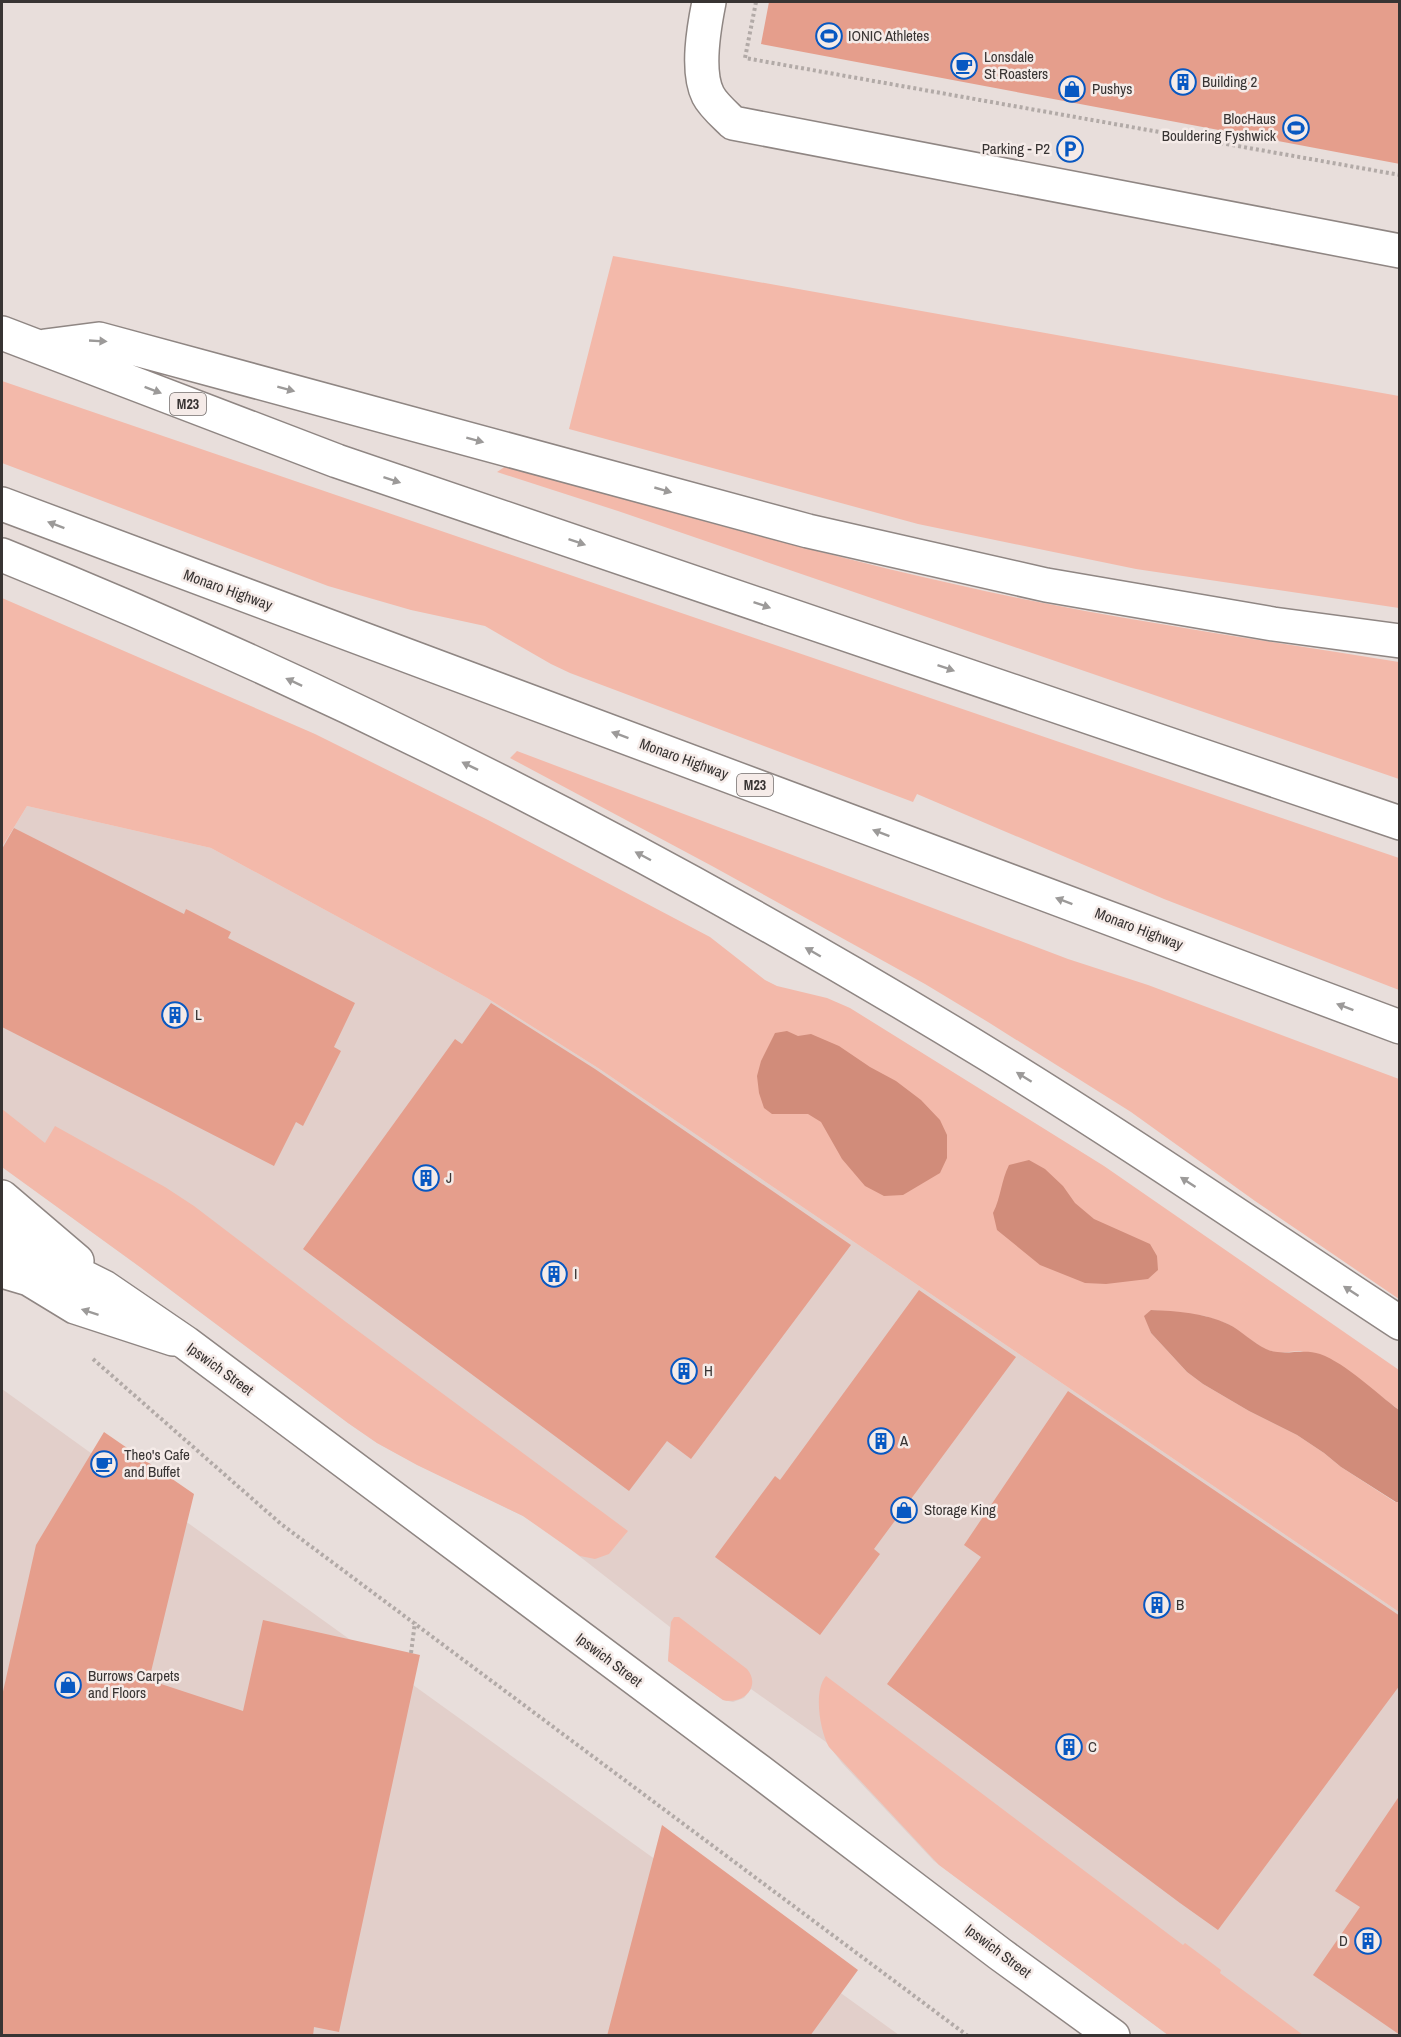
<svg xmlns="http://www.w3.org/2000/svg" width="1401" height="2037" font-family="'Archivo Narrow',sans-serif">
<style>
.built{fill:#e2cfca}
.green{fill:#f3b9aa}
.forest{fill:#d18c7a}
.building{fill:#e59e8c}
.lines{fill:none;stroke-linecap:round;stroke-linejoin:round}
.minor-casing{stroke:#8f8683;stroke-width:36}
.major-casing{stroke:#8f8683;stroke-width:36}
.highway-casing{stroke:#8f8683;stroke-width:36}
.path{stroke:#b2aaa7;stroke-width:4;stroke-dasharray:3 3;stroke-linecap:butt}
.minor{stroke:#fff;stroke-width:33}
.major{stroke:#fff;stroke-width:33}
.highway{stroke:#fff;stroke-width:33}
.oneway{fill:#9c9a99}
.labels{text-anchor:middle;stroke-width:5;stroke-linejoin:round;paint-order:stroke}
.shield{fill:#f5ebe8;stroke:#716b69;stroke-width:1.5}
.shield-label{font-size:14px;font-weight:bold;fill:#383433}
.poi-label{font-size:15px;fill:#383433;stroke:#f5ebe8;text-anchor:start}
.street-label{font-size:15px;fill:#383433;stroke:#f5ebe8}
</style>
<rect width="100%" height="100%" fill="#e8dedb"/>
<path class="built" d="M 27,806 L 211,848 L 487,998 L 598,1068 L 1399,1612 L 1399,2035 L 1168,2035 L 934,1861 L 842,1763 L 826,1742 L 751,1689 L 744,1698 L 733,1702 L 723,1700 L 668,1661 L 670,1627 L 551,1534 L 523,1516 L 418,1465 L 377,1443 L 348,1423 L 140,1267 L 2,1167 L 2,847 Z
M 2,1389 L 899,2035 L 2,2035 Z"/>
<path class="green" d="M 613,256 L 1399,396 L 1399,608 L 1136,569 L 918,524 L 569,429 Z
M 2,381 L 1399,858 L 1399,990 L 1164,899 L 917,794 L 913,802 L 570,673 L 551,664 L 485,626 L 411,610 L 328,586 L 2,463 Z
M 506,466 C 677,514 849,563 1023,599 C 1148,624 1274,642 1399,662 L 1399,779 L 618,511 L 497,472 Z
M 2,598 L 315,734 L 488,820 L 710,937 L 765,980 L 777,986 L 827,998 L 850,1008 L 1104,1166 L 1399,1370 L 1399,1410 L 1334,1361 L 1300,1351 L 1277,1353 L 1264,1349 L 1228,1324 L 1205,1316 L 1152,1310 L 1145,1316 L 1151,1333 L 1187,1372 L 1203,1384 L 1249,1411 L 1297,1435 L 1324,1453 L 1341,1467 L 1395,1502 L 1399,1502 L 1399,1612 L 598,1068 L 487,998 L 211,848 L 27,806 L 2,847 Z
M 517,751 L 1068,959 L 1148,985 L 1399,1079 L 1399,1299 L 1255,1201 L 1131,1112 L 988,1022 L 925,984 L 712,866 L 510,758 Z
M 2,1109 L 45,1143 L 55,1126 L 165,1187 L 194,1206 L 346,1322 L 628,1531 L 609,1554 L 595,1559 L 580,1556 L 523,1516 L 417,1465 L 377,1443 L 348,1423 L 140,1267 L 2,1167 Z
M 674,1617 L 679,1617 L 747,1669 C 762,1687 742,1705 723,1700 L 668,1661 L 671,1622 Z
M 826,1676 L 1183,1945 L 1185,1943 L 1221,1970 L 1220,1973 L 1303,2035 L 1168,2035 L 939,1865 L 829,1747 C 820,1731 813,1691 826,1676 Z"/>
<path class="forest" d="M 787,1031 L 798,1036 L 811,1034 L 839,1046 L 870,1067 L 896,1081 L 921,1100 L 940,1120 L 947,1135 L 947,1158 L 940,1173 L 903,1195 L 884,1196 L 865,1186 L 842,1159 L 821,1122 L 808,1114 L 772,1114 L 764,1108 L 759,1093 L 757,1076 L 761,1061 L 775,1033 Z
M 1029,1160 L 1045,1169 L 1063,1186 L 1075,1203 L 1094,1219 L 1150,1244 L 1157,1256 L 1158,1270 L 1148,1279 L 1106,1284 L 1085,1283 L 1040,1265 L 997,1230 L 993,1213 C 1001,1197 1001,1181 1009,1165 Z
M 1151,1310 C 1177,1311 1204,1313 1228,1324 C 1242,1331 1253,1343 1266,1349 C 1283,1357 1302,1348 1320,1354 C 1347,1364 1376,1393 1399,1410 L 1399,1502 L 1396,1502 L 1341,1467 L 1324,1453 L 1297,1435 L 1249,1411 L 1203,1384 L 1187,1372 L 1151,1333 L 1144,1316 Z"/>
<path class="building" d="M 769,2 L 1400,2 L 1400,164 L 761,44 Z
M 14,828 L 184,914 L 186,909 L 231,932 L 228,938 L 355,1003 L 334,1047 L 341,1051 L 303,1126 L 296,1122 L 274,1166 L 2,1027 L 2,849 Z
M 491,1003 L 595,1069 L 851,1245 L 691,1459 L 667,1441 L 629,1491 L 303,1249 L 455,1039 L 462,1044 Z
M 919,1290 L 1016,1357 L 874,1549 L 880,1554 L 820,1635 L 715,1557 L 775,1476 L 780,1480 Z
M 1068,1391 L 1400,1616 L 1400,1685 L 1218,1930 L 1180,1903 L 887,1684 L 981,1557 L 964,1545 Z
M 104,1432 L 194,1494 L 149,1680 L 243,1711 L 263,1620 L 420,1655 L 339,2032 L 314,2027 L 313,2036 L 2,2036 L 2,1696 L 36,1545 Z
M 1400,1795 L 1400,2035 L 1313,1975 L 1360,1907 L 1335,1891 Z
M 662,1825 L 858,1970 L 810,2036 L 607,2036 Z"/>
<g class="lines">
<g class="minor-casing">
<path id="minor" d="M 709,2 C 704,27 696,71 708,95 C 713,105 725,115 733,123 L 1400,251
M 2,1271 L 29,1279 L 75,1307 L 173,1339"/>
</g>
<g class="major-casing">
<path id="major" d="M 2,1197 L 77,1261
M 2,1236 L 104,1287 L 186,1343 L 759,1771 L 1000,1954 L 1113,2036"/>
</g>
<g class="highway-casing">
<path id="highway" d="M 2,333 L 337,461 L 1400,823
M 45,346 L 99,339 L 808,531 L 1046,585 L 1273,624 L 1400,641
M 2,504 L 1400,1027
M 2,555 C 344,693 674,862 989,1055 C 1129,1141 1263,1233 1400,1323"/>
</g>
<path class="path" d="M 756,2 L 745,58 L 1400,175
M 93,1359 L 281,1524 L 968,2036
M 411,1653 L 415,1622"/>
<use href="#minor" class="minor"/>
<use href="#major" class="major"/>
<use href="#highway" class="highway"/>
</g>
<defs><path id="oneway-solid" d="M-6-.8H1V-3.2L6.5 0L1 3.2V.8H-6Z" transform="scale(1.5)"/></defs>
<g class="oneway">
<use href="#oneway-solid" transform="translate(98 341) rotate(3)"/>
<use href="#oneway-solid" transform="translate(286 389) rotate(15)"/>
<use href="#oneway-solid" transform="translate(153 390) rotate(21)"/>
<use href="#oneway-solid" transform="translate(475 440) rotate(15)"/>
<use href="#oneway-solid" transform="translate(392 480) rotate(18)"/>
<use href="#oneway-solid" transform="translate(663 490) rotate(16)"/>
<use href="#oneway-solid" transform="translate(56 525) rotate(-159)"/>
<use href="#oneway-solid" transform="translate(577 542) rotate(19)"/>
<use href="#oneway-solid" transform="translate(762 605) rotate(19)"/>
<use href="#oneway-solid" transform="translate(946 668) rotate(19)"/>
<use href="#oneway-solid" transform="translate(294 682) rotate(-155)"/>
<use href="#oneway-solid" transform="translate(620 735) rotate(-160)"/>
<use href="#oneway-solid" transform="translate(470 766) rotate(-154)"/>
<use href="#oneway-solid" transform="translate(881 833) rotate(-159)"/>
<use href="#oneway-solid" transform="translate(643 856) rotate(-152)"/>
<use href="#oneway-solid" transform="translate(1064 901) rotate(-159)"/>
<use href="#oneway-solid" transform="translate(813 952) rotate(-150)"/>
<use href="#oneway-solid" transform="translate(1345 1007) rotate(-159)"/>
<use href="#oneway-solid" transform="translate(1024 1077) rotate(-148)"/>
<use href="#oneway-solid" transform="translate(1188 1182) rotate(-147)"/>
<use href="#oneway-solid" transform="translate(1351 1291) rotate(-147)"/>
<use href="#oneway-solid" transform="translate(90 1312) rotate(-162)"/>
</g>
<defs>
<g id="stadium-ring" transform="scale(1.35)"><circle r="9.5" fill="#f5ebe8" stroke="#0858c2" stroke-width="1.5"/><path d="M0-5a6.5 5 0 1 0 0 10a6.5 5 0 1 0 0-10ZM-3.5-1.8h7v3.6h-7Z" fill="#0858c2"/></g>
<g id="cafe-ring" transform="scale(1.35)"><circle r="9.5" fill="#f5ebe8" stroke="#0858c2" stroke-width="1.5"/><path d="M-5.5-4.5H6V0H3Q3 3.5 0 3.5H-2.5Q-5.5 3.5-5.5 0ZM3-3.2v2h1.7v-2ZM-6 4.5H4V6H-6Z" fill="#0858c2"/></g>
<g id="building-ring" transform="scale(1.35)"><circle r="9.5" fill="#f5ebe8" stroke="#0858c2" stroke-width="1.5"/><path d="M-4-6H4V6H1V3H-1V6H-4ZM-2.5-4.3h1.7v1.8h-1.7ZM.8-4.3h1.7v1.8H.8ZM-2.5-1h1.7V.8h-1.7ZM.8-1h1.7V.8H.8Z" fill="#0858c2"/></g>
<g id="shop-ring" transform="scale(1.35)"><circle r="9.5" fill="#f5ebe8" stroke="#0858c2" stroke-width="1.5"/><path d="M-5-2.5h2.3a2.7 3.5 0 0 1 5.4 0H5L5.5 6h-11ZM-1.5-2.5h3a1.5 2.3 0 0 0-3 0Z" fill="#0858c2"/></g>
<g id="parking-ring" transform="scale(1.35)"><circle r="9.5" fill="#f5ebe8" stroke="#0858c2" stroke-width="1.5"/><path d="M-3.5-5.5H1a3.5 3.5 0 0 1 0 7H-1V5.5H-3.5ZM-1-3.4V-.6H.8a1.4 1.4 0 0 0 0-2.8Z" fill="#0858c2"/></g>
</defs>
<g fill-rule="evenodd">
<use href="#stadium-ring" x="829" y="36"/>
<use href="#cafe-ring" x="964" y="66"/>
<use href="#building-ring" x="1183" y="82"/>
<use href="#shop-ring" x="1072" y="89"/>
<use href="#stadium-ring" x="1296" y="128"/>
<use href="#parking-ring" x="1070" y="149"/>
<use href="#building-ring" x="175" y="1015"/>
<use href="#building-ring" x="426" y="1178"/>
<use href="#building-ring" x="554" y="1274"/>
<use href="#building-ring" x="684" y="1371"/>
<use href="#building-ring" x="881" y="1441"/>
<use href="#cafe-ring" x="104" y="1464"/>
<use href="#shop-ring" x="904" y="1510"/>
<use href="#building-ring" x="1157" y="1605"/>
<use href="#shop-ring" x="68" y="1685"/>
<use href="#building-ring" x="1069" y="1747"/>
<use href="#building-ring" x="1368" y="1941"/>
</g>
<g class="labels">
<g class="shield">
<rect x="170" y="393" width="36" height="22" rx="4.5"/>
<rect x="737" y="774" width="36" height="22" rx="4.5"/>
</g>
<g class="shield-label">
<text x="188" y="409">M23</text>
<text x="755" y="790">M23</text>
</g>
<g class="poi-label">
<text x="848" y="41">IONIC Athletes</text>
<text x="984" y="62">Lonsdale<tspan x="984" dy="17">St Roasters</tspan></text>
<text x="1202" y="87">Building 2</text>
<text x="1092" y="94">Pushys</text>
<text x="1276" y="124" text-anchor="end">BlocHaus<tspan x="1276" dy="17">Bouldering Fyshwick</tspan></text>
<text x="1050" y="154" text-anchor="end">Parking - P2</text>
<text x="195" y="1020">L</text>
<text x="446" y="1183">J</text>
<text x="574" y="1279">I</text>
<text x="704" y="1376">H</text>
<text x="900" y="1446">A</text>
<text x="124" y="1460">Theo's Cafe<tspan x="124" dy="17">and Buffet</tspan></text>
<text x="924" y="1515">Storage King</text>
<text x="1176" y="1610">B</text>
<text x="88" y="1681">Burrows Carpets<tspan x="88" dy="17">and Floors</tspan></text>
<text x="1088" y="1752">C</text>
<text x="1348" y="1946" text-anchor="end">D</text>
</g>
<g class="street-label">
<text transform="translate(228 590) rotate(20)" y="5">Monaro Highway</text>
<text transform="translate(684 759) rotate(20)" y="5">Monaro Highway</text>
<text transform="translate(1139 929) rotate(21)" y="5">Monaro Highway</text>
<text transform="translate(220 1369) rotate(36)" y="5">Ipswich Street</text>
<text transform="translate(609 1660) rotate(37)" y="5">Ipswich Street</text>
<text transform="translate(998 1951) rotate(37)" y="5">Ipswich Street</text>
</g>
</g>
<rect width="1401" height="2037" fill="none" stroke="#383433" stroke-width="6"/>
</svg>
